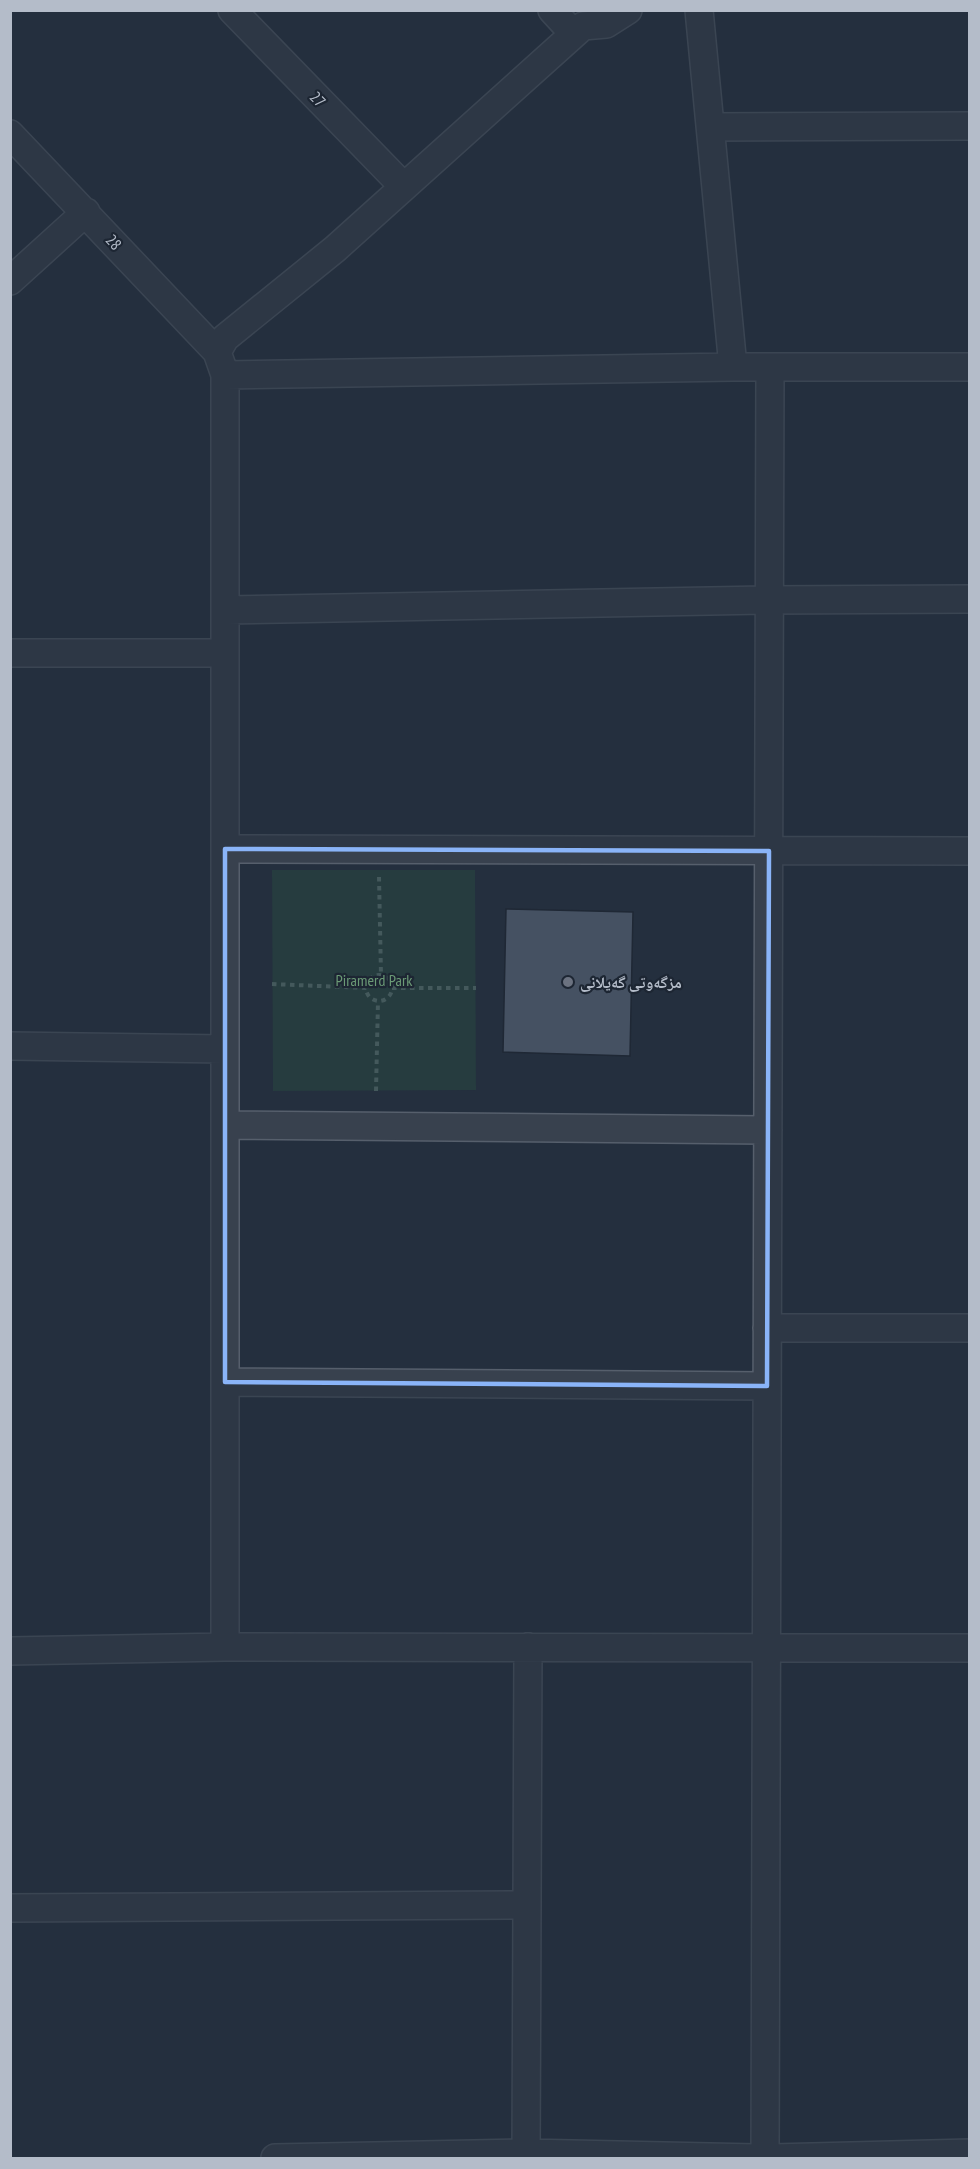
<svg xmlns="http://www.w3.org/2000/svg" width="980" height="2169" font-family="'PT Sans Narrow','Noto Naskh Arabic',sans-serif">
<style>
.green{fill:#263c3f}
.building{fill:#455162;stroke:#1f2835;stroke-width:1.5}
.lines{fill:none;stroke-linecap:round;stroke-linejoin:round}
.street-casing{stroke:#565f6c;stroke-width:30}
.path{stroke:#44595c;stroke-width:4;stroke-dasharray:4.5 4.5;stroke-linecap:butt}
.street{stroke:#38414e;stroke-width:27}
.marked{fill:none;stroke:#8ab4f8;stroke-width:4.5;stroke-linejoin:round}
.worship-dot{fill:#6b7280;stroke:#1d2633;stroke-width:2}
.labels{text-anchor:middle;stroke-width:4.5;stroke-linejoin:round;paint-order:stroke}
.street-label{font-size:16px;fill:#b4bcc9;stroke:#1d2633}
.park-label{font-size:16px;fill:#6b9a76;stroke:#1d2633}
.poi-label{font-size:16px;font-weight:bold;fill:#b4bcc9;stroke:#1d2633;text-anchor:start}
</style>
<rect width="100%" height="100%" fill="#242f3e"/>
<path class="green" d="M 272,870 L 475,870 L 476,1090 L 273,1091 Z"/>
<path class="building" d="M 506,909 L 633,912 L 630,1056 L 503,1052 Z"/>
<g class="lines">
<g class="street-casing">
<path id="street" d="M 232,10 L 404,187
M 552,10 L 574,34
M 699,10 L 733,367
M 711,127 L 970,126
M 10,134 L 217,352 L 225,375 L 225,1647
M 10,281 L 86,212
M 217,352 L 225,338 L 335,249 L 583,26 L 606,24 L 628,10
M 225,375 L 733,367 L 970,367
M 225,610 L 769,600 L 970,599
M 10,653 L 225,653
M 225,849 L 970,851
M 10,1046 L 225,1049
M 225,1125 L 768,1130
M 767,1328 L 970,1328
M 225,1382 L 767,1386
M 10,1651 L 225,1647 L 970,1648
M 10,1908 L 527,1905
M 275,2158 L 526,2153 L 756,2158
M 526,2158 L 528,1647
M 765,2158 L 770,367
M 773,2158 L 970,2153"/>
</g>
<path class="path" d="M 379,877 L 381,975
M366 988a13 13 0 1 1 26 0a13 13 0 1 1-26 0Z
M 272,984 L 367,988
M 392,988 L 476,988
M 376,1091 L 378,1001"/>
<use href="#street" class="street"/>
</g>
<path d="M0 0H980V2169H0ZM 225,849 L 769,851 L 767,1386 L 225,1382 Z" fill="#242f3e" fill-opacity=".55" fill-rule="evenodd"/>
<path class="marked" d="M 225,849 L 769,851 L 767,1386 L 225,1382 Z"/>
<circle class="worship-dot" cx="568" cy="982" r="6"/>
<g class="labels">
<g class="street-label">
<text transform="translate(318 99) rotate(46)" y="6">27</text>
<text transform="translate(114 242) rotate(47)" y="6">28</text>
</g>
<g class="park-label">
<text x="374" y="986">Piramerd Park</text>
</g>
<g class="poi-label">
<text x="580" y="988">مزگەوتی گەیلانی</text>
</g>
</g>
<rect width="980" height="2169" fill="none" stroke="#b4bcc9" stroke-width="24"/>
</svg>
